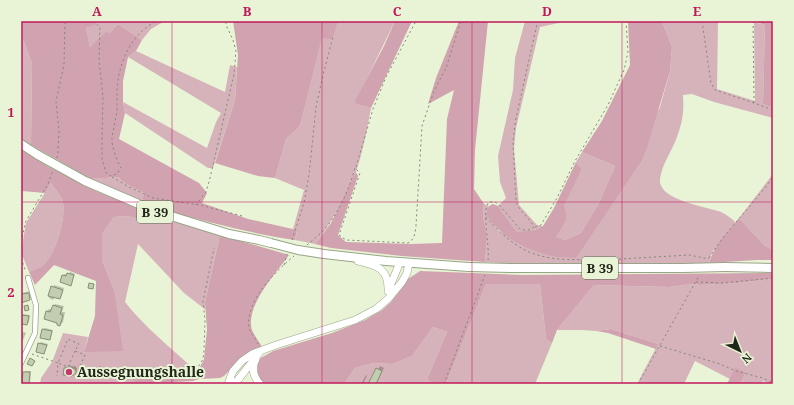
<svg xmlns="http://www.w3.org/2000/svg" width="794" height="405" font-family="'Noto Serif',serif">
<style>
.green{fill:#d6b2bb}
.forest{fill:#d1a2af}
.shadow{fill:#0003}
.building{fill:#c2ceb0;stroke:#859174}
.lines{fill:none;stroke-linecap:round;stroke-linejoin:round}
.street-casing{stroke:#99a588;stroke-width:6}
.secondary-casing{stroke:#99a588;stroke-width:8}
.primary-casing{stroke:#99a588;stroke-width:10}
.path{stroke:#808974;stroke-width:1;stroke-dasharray:2 3;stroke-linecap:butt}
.street{stroke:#fff;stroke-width:4.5}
.secondary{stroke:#fff;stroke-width:7}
.primary{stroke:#fff;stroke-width:8}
.primary-bridge-casing{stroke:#99a588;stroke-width:10;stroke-linecap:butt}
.primary-bridge{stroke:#fff;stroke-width:8}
.grid{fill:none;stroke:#c2185b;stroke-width:1;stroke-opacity:0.55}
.poi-dot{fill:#c33870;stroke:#e8f4d5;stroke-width:1.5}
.labels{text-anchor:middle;stroke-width:4;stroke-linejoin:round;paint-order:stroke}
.shield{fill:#e8f4d5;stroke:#5d6452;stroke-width:1}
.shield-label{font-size:13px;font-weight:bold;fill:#21261a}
.poi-label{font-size:14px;font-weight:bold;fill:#21261a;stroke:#e8f4d5;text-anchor:start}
.neatline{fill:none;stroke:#c2185b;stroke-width:1.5}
.grid-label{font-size:13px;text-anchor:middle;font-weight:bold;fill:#c2185b}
</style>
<rect width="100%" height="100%" fill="#e8f4d5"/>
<path class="green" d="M 21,21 L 23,21 L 23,39 L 32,64 L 31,145 L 21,140 Z
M 97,21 L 165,21 L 151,29 L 142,40 L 118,24 L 110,33 L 90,47 L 86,28 L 94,25 Z
M 331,21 L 395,21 L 355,103 L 371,108 C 367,130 363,151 356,172 C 346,197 331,223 315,244 L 295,240 L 297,231 L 293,229 L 304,190 L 275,178 L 286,139 L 300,126 L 322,37 Z
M 525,21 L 568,21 L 540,27 L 516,128 L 514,149 L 519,205 L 537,225 L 543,226 C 535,230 526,234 517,232 L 498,206 L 506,198 L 500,182 L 498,156 L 513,90 L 515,58 Z
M 662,21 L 718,21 L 717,89 L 755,101 L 754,22 L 765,25 L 763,104 L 773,108 L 773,118 L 714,102 L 692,94 L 683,95 C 684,111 683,121 677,137 C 672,151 662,164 660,179 C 657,200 707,207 721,212 C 727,215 731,218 736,223 L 712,252 L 709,263 L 616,266 L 556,266 L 485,262 L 487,237 L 483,216 L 484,204 L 489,206 L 486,212 L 486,215 L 500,232 L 576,258 L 660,107 L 670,71 L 672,47 Z
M 136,51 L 225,92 L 230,65 L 237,67 L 235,100 L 213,168 L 208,168 L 125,113 L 123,102 L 207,148 L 216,122 L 221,113 L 128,57 Z
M 582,152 L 615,166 L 599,203 L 581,233 L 565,240 L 555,237 L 567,219 L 563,205 L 582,169 L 576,162 Z
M 773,174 L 773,250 L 764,245 L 739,218 Z
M 118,177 L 126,184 L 144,193 L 142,202 L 91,179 Z
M 51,183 C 54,188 59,193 62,199 C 68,215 55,257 41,267 C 38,269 33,270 29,272 L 21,252 L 26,223 Z
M 127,216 L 156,223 L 160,217 L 220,235 L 205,302 L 206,310 L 184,293 L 138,244 L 125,302 C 140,321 158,337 176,353 C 183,359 190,366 198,371 L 181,377 L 135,381 L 135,384 L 40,384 L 41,378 L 52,362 L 63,333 L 88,337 L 84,352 L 114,290 L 102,260 L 102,234 L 114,217 Z
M 773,279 L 773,380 L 770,384 L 763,381 L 761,384 L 740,384 L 746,372 L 735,369 L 730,379 L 695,361 L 684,384 L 637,384 L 658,344 L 611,329 L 596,331 L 583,330 L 557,330 L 594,285 L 669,287 L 693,284 L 700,285 L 737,283 Z
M 486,284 L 540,284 L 546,339 L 552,343 L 535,384 L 446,384 Z
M 433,327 L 447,332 L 427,379 L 434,384 L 344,384 L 355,368 L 373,363 L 393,364 L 412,356 Z"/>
<path class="forest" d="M 23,21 L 97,21 L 95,25 L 86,28 L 90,47 L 106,32 L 110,33 L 118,24 L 142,40 L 136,51 L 128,57 L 123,81 L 123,102 L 125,113 L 119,139 L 199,183 L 207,193 L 202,203 L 248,219 L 297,230 L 295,240 C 267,236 240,230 213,223 C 189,217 165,211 142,202 L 144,193 L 126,184 L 118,177 L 91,179 L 31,145 L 32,64 L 23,39 Z
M 233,21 L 338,21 L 332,39 L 322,38 L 300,126 L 286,139 L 275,178 L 258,176 L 215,163 L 235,100 L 238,55 Z
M 395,21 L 412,21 L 371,108 L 354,103 L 384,46 Z
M 459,21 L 488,21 L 475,150 L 474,189 L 484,204 L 483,216 L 487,237 L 485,262 L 402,256 L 331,248 L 315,244 L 331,223 L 356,172 L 358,176 L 338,235 L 346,242 L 411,244 L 442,243 L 447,119 L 454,90 L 428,104 L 436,78 Z
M 628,21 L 662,21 L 672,47 L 670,71 L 647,147 L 642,160 L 576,258 C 567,257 556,258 548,255 C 522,248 502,237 486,215 C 486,210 488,206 493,204 L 498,206 L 517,232 L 521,232 L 535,230 L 543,226 L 554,208 L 576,162 L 582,169 L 564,205 L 567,219 L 556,237 L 565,240 L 581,233 L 599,203 L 615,166 L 582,152 L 602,121 L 630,65 Z
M 754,21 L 773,21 L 773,108 L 763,104 L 765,25 Z
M 21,150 L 49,167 L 96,191 L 160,217 L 156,223 L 127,216 L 114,217 L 102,234 L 102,260 L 114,290 L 123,351 L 84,352 L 95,316 L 96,281 L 54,265 L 35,285 L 29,272 C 33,270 37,269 41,267 C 55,257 68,215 62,199 C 59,193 54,188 51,183 L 45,193 L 22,191 Z
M 739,218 L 764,245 L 773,250 L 773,260 L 757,260 L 709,263 C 716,241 726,236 739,218 Z
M 220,235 L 289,255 C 276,273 249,302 251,325 C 251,332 259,341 262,347 L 231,369 L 224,376 L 220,378 L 199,379 L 193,381 L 135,384 L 134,381 L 140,378 L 159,380 L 181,377 L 198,371 L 204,359 L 207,329 L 205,302 Z
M 420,271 L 524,275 L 773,273 L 773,279 L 737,283 L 700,285 L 693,284 L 669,287 L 594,285 L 557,330 L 552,343 L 546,339 L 540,284 L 486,284 L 446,384 L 434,384 L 427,379 L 447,332 L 433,327 L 412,356 L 393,364 L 373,363 L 355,368 L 344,384 L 265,384 C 257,377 256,370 259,359 L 273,351 L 332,333 L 365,320 L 382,310 L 391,302 L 408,279 Z
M 611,329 L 658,344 L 656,349 L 608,333 L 596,331 Z
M 735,368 L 746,372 L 740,384 L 727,384 Z"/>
<path class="shadow" d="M 70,272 L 75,274 L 70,284 L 63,276 L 64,274 L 68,275 Z
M 54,285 L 64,288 L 61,297 L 59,298 L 55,297 L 53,300 L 49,298 Z
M 30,291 L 31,298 L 21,302 L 21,292 L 22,293 Z
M 55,304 L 64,306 L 62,312 L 65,312 L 63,322 L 60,325 L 59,322 L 47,311 L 49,309 L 52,309 Z
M 23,314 L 30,315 L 29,322 L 27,324 L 21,323 L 22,315 Z
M 45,328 L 53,330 L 50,339 L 43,329 Z
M 21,331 L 26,333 L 23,340 L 21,340 Z
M 41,342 L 48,344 L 44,353 L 39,344 Z
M 73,366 L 77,368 L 77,371 L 72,375 L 64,369 Z
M 380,366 L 384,368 L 376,384 L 369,384 Z
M 25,371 L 31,371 L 30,384 L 23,384 L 24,373 Z
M 366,375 L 367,376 L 363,384 L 361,384 Z"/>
<path class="building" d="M 67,273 L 74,275 L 71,286 L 60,282 L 62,275 L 66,276 Z
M 89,283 L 94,284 L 93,289 L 88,288 Z
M 51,286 L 63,290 L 60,299 L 48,296 Z
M 29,293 L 30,300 L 21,303 L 21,294 Z
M 28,305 L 29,310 L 25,311 L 24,306 Z
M 53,305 L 62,308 L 60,314 L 63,315 L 60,326 L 57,325 L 57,323 L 44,319 L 46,311 L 50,312 Z
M 21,315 L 29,316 L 27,325 L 21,324 Z
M 42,329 L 52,331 L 50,340 L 40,338 Z
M 38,343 L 47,345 L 44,354 L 36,352 Z
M 30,358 L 35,361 L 32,366 L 27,364 Z
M 71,367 L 76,370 L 76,373 L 72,376 L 63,375 L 64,368 Z
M 376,368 L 382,371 L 376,384 L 368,384 Z
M 23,372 L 30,372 L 29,384 L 22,384 Z"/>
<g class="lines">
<g class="street-casing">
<path id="street" d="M 21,363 L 35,333 L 36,305 L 28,278"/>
</g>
<g class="secondary-casing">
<path id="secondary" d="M 358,261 C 376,265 389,268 388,291
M 389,289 L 400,262
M 256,359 C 251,368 253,376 260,384
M 228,384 L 233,371 L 242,361 L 252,354 L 276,345 L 355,320 L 376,309 L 388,299 L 402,282 L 407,273 L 409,263
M 230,384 L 237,381 L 260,352"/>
</g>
<g class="primary-casing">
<path id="primary" d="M 21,144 L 38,155
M 85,181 L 155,211 L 229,234 L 259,240 L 271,243
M 324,254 L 386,261 L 469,267
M 725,267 L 773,268
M 510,268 L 683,268"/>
</g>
<path class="path" d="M 93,21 L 100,27 L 99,60 L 103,97 L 102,140 L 102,158 L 106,173 L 111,176 L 117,174 L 121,168 C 117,161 111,145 112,138 C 113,129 116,120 117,111 C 117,104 117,97 117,89 C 119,62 131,33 157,21
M 702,21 L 711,83 L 715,90 L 754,103
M 753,21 L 754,103 L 773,110
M 57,158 L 58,152 L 59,131 L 56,101 L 64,65 L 65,21
M 356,167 L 373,109 L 386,77 L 416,21
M 112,177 L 129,187 L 153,198 L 200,205 L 242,216
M 196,205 L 206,192 L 210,178 L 234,74 L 236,51 L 233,40 L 226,25 L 226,21
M 486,217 C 503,236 521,253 546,257 C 563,261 582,259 599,260
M 535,227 L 541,225 L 557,198 L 575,161 L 608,105 L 624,70 L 628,52 L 626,21
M 292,240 L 304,203 L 309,175 L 316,107 L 323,75 L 333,37
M 21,242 L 26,221 L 48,184 L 53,170
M 307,245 C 313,240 319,235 324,230 C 339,212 349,190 355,168 L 360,173 L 339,235 L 346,240 L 408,243 C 415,239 415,233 416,226 L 422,126 L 434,91 L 446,68 L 461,21
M 21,258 L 26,272
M 709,258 C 727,229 753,205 773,177
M 488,260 C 490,246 481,210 489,202 L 495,202 L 499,205 L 521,230 L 529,230 L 534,227 C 529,217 520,212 516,202 L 513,141 L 516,118 L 537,24
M 604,260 L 689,255 L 709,259
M 284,265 L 287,254
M 696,282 L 723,283 L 773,278
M 258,344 C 256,339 250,333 249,328 C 245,301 276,271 294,256
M 660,346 L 720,364 L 736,371 L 763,378 L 773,383
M 75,351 L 68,367 L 58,363 L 68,339 L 79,344 L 75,351 L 85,355 L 79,368 L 86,371 L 92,371
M 32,354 L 58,363 L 57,376
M 69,366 L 71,366 L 79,368 L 81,379
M 100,366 L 101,374
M 92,368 L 93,373
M 81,376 L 106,374 L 105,370 L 108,370
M 132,384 L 132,381 L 139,375 L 162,378 L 188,373 L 197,369 L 203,359 L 204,351 L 205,320 L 203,302 L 214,248
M 444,384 L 485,275
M 638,384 L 699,276"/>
<use href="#street" class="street"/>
<use href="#secondary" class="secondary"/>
<use href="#primary" class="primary"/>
<g class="primary-bridge-casing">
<path id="primary-bridge" d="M 38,155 L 85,181
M 271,243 L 298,250 L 324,254
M 469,267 L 510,268
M 683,268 L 725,267"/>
</g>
<use href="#primary-bridge" class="primary-bridge"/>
</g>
<path class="grid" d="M 172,21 L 172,384M 322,21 L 322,384M 472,21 L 472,384M 622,21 L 622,384M 21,202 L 773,202"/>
<circle class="poi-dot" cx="69" cy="372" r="4"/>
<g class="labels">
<g class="shield">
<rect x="137" y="201" width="36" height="22" rx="3"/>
<rect x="582" y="257" width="36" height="22" rx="3"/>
</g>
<g class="shield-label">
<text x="155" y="217">B 39</text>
<text x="600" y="273">B 39</text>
</g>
<g class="poi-label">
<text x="77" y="377">Aussegnungshalle</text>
</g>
</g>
<rect width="794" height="405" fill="none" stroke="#e8f4d5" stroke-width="44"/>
<g transform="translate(740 351) rotate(137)" stroke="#e8f4d5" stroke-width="3" paint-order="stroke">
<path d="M0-3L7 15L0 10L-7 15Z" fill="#21261a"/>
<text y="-6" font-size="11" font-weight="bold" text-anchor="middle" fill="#21261a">N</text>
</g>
<rect x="22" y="22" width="750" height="361" class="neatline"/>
<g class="grid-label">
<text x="97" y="16">A</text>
<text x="247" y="16">B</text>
<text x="397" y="16">C</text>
<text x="547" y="16">D</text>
<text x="697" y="16">E</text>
<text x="11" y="117">1</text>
<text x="11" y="297">2</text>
</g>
</svg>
